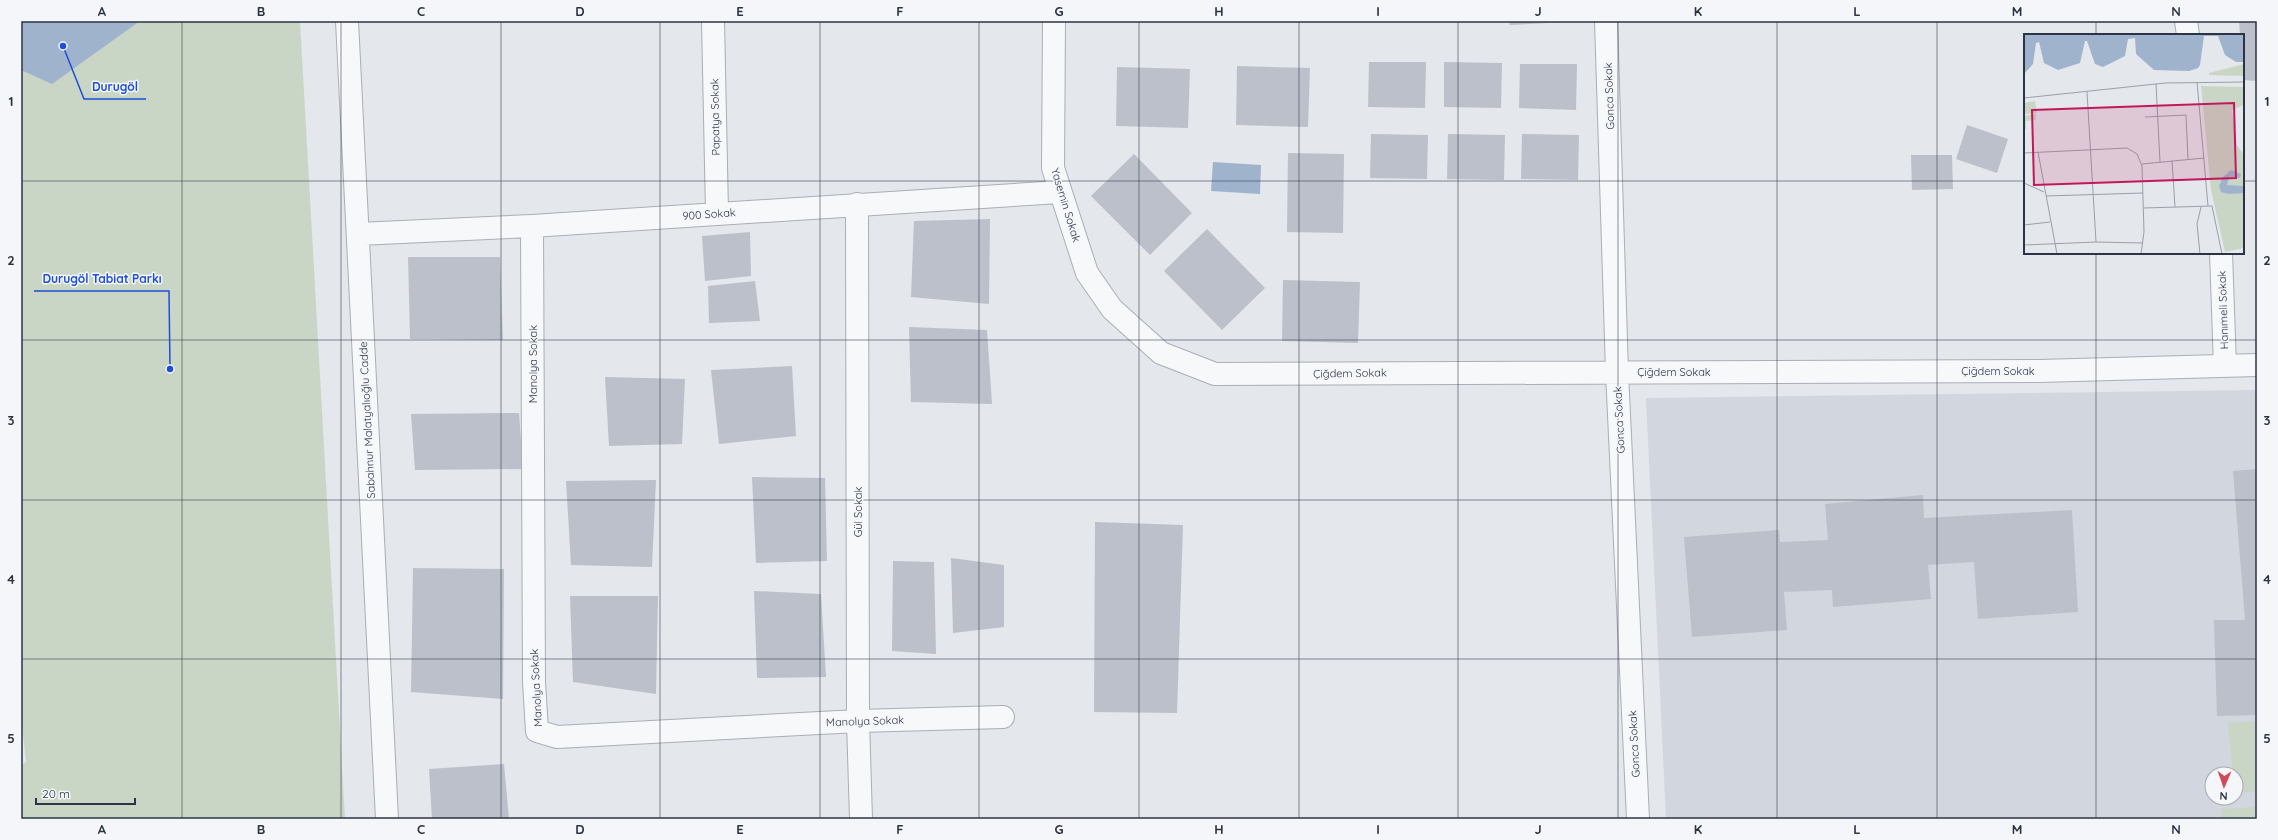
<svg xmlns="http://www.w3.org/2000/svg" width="2278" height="840" font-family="Quicksand,sans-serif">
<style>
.built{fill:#d2d6de;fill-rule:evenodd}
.green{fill:#c9d6c5}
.water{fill:#9fb4cc}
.building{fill:#bbc0ca}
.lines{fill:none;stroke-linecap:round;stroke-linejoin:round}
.minor-casing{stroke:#a9aeb7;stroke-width:24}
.minor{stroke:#f7f8fa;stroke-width:22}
.grid{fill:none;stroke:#2b3445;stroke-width:1;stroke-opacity:0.55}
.labels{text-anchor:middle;stroke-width:3;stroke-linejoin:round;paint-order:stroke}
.street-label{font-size:11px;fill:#2b3445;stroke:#f4f6f9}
.inset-road{fill:none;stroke:#9a9fa9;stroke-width:1}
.view{fill:#c2185b;fill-opacity:0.15;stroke:#c2185b;stroke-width:2}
.inset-edge{fill:none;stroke:#2b3445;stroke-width:2}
.leader{fill:none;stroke:#1d4ed8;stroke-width:1.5}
.callout-dot{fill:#1d4ed8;stroke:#f4f6f9;stroke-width:1.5}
.callout-label{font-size:12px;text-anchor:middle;font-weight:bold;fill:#1d4ed8;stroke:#f4f6f9;stroke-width:3;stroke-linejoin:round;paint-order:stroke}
.neatline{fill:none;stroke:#2b3445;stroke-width:1.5}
.grid-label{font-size:13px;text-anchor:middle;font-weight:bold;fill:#2b3445}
</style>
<rect width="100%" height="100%" fill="#e4e7ec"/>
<path class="built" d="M 2257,390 L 2257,819 L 1666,819 L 1646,398 ZM 2212,774 L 2236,774 L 2236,798 L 2212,798 Z"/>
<path class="green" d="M 21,21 L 300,21 L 345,819 L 21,819 L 21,765 L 26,762 L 21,717 Z
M 2257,721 L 2257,791 L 2236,793 L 2236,774 L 2233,774 L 2228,723 Z
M 2257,807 L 2257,819 L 2222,819 L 2221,809 Z"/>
<path class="water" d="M 21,21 L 140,21 L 52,84 L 21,70 Z
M 1213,162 L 1261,165 L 1260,194 L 1211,191 Z"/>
<path class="building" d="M 1509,21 L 1566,21 L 1566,22 L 1510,25 Z
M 2239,21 L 2257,21 L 2257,81 L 2243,80 L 2243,35 L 2240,35 Z
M 1369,62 L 1426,62 L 1425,108 L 1368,107 Z
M 1444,62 L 1502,63 L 1501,108 L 1444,107 Z
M 1520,64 L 1577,64 L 1576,110 L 1519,108 Z
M 1237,66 L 1310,68 L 1308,127 L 1236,125 Z
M 1117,67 L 1190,69 L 1188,128 L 1116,126 Z
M 1967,125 L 2008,139 L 1997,173 L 1956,159 Z
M 1371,134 L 1428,135 L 1427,179 L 1370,178 Z
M 1448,134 L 1505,135 L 1504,180 L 1447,179 Z
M 1522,134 L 1579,135 L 1578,180 L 1521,179 Z
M 1288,153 L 1344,154 L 1343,233 L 1287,232 Z
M 1134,154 L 1192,213 L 1150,255 L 1091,196 Z
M 1911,155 L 1952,155 L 1953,189 L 1912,190 Z
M 990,219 L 989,304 L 911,297 L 914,221 Z
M 1207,229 L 1265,288 L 1222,330 L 1164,271 Z
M 750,232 L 751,276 L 705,281 L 702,236 Z
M 408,257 L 500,257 L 503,340 L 410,339 Z
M 1283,280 L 1360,282 L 1358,343 L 1282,341 Z
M 755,281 L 760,321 L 709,323 L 708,286 Z
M 909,327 L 987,330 L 992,404 L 911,402 Z
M 792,366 L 796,436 L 719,444 L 711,370 Z
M 605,377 L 685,379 L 682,444 L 609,446 Z
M 519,413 L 523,469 L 415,470 L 411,414 Z
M 2257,469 L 2257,715 L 2217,716 L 2214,620 L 2245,620 L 2233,471 Z
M 752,477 L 825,478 L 827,561 L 756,563 Z
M 656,480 L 652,567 L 571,565 L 566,481 Z
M 1923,495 L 1924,518 L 2072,510 L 2078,612 L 1978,619 L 1974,562 L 1928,565 L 1931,599 L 1833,607 L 1832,590 L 1784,592 L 1787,630 L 1692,637 L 1684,537 L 1779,530 L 1780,542 L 1828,540 L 1825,504 Z
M 1095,522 L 1183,525 L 1177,713 L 1094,712 Z
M 951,558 L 1004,565 L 1004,627 L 953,633 Z
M 893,561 L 934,562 L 936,654 L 892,651 Z
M 413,568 L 504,569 L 503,699 L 411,692 Z
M 754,591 L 821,594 L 826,677 L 757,678 Z
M 570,596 L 658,596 L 656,694 L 573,682 Z
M 504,764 L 509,819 L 432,819 L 429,769 Z"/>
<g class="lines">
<g class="minor-casing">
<path id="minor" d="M 347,21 L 387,819
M 713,21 L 717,213
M 1054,21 L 1053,168 L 1087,273 L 1112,309 L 1161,353 L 1215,374 L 2039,371 L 2257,365
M 1606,21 L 1617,372 L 1638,819
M 2186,21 L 2188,35
M 857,204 L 858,721 L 861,819
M 532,226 L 534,682 L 537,731 L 557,737 L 858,721 L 1003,717
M 358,234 L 532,226 L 1060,192
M 2221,253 L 2225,366"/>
</g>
<use href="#minor" class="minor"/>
</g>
<path class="grid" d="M 182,21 L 182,819M 341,21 L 341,819M 501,21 L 501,819M 660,21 L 660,819M 820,21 L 820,819M 979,21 L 979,819M 1139,21 L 1139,819M 1299,21 L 1299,819M 1458,21 L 1458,819M 1618,21 L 1618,819M 1777,21 L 1777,819M 1937,21 L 1937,819M 2096,21 L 2096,35M 21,181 L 2025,181M 2243,181 L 2257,181M 2096,253 L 2096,819M 21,340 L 2257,340M 21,500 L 2257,500M 21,659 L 2257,659"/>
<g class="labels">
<g class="street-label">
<text transform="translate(1609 96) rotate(-92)" y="4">Gonca Sokak</text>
<text transform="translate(715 117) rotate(-91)" y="4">Papatya Sokak</text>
<text transform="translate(1066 205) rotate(73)" y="4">Yasemin Sokak</text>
<text transform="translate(709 214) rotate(-4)" y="4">900 Sokak</text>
<text transform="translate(2223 310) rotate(-92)" y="4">Hanımeli Sokak</text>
<text transform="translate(533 364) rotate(-90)" y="4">Manolya Sokak</text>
<text x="1998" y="375">Çiğdem Sokak</text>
<text x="1674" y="376">Çiğdem Sokak</text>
<text transform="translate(1350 373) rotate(-1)" y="4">Çiğdem Sokak</text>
<text transform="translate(367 420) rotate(-93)" y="4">Sabahnur Malatyalıoğlu Cadde</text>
<text transform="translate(1619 420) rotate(-93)" y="4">Gonca Sokak</text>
<text transform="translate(858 512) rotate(-90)" y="4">Gül Sokak</text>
<text transform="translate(536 688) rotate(-93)" y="4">Manolya Sokak</text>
<text transform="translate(865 721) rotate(-2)" y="4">Manolya Sokak</text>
<text transform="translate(1634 744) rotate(-93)" y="4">Gonca Sokak</text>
</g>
</g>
<g transform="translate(2024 34)">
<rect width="220" height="220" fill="#e4e7ec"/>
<path d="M 220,30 L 220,42 L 185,41 L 185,39 ZM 177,52 L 220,53 L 220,71 L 208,76 L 213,111 L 220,121 L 220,214 L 201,218 L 187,156 ZM 11,67 L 13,79 L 0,80 L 0,69 ZM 12,80 L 12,86 L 2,87 L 2,95 L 0,95 L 0,82 Z" fill="#c9d6c5"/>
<path d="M 0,0 L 220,0 L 220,28 L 212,28 L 201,21 L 194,2 L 180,2 L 176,31 L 174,34 L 165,37 L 130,36 L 112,20 L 111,4 L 104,5 L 101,22 L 79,33 L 71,30 L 63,7 L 61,7 L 56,29 L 34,36 L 20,29 L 15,8 L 12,9 L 9,30 L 0,40 ZM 207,136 L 217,140 L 216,144 L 205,143 L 203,151 L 219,152 L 220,159 L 204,160 L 197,158 L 195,152 L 199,143 Z" fill="#9fb4cc"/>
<path class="inset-road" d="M 173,48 L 184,172M 132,50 L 136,128M 63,58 L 72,208M 0,64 L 141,49 L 220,48M 121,83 L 162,81 L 164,125M 14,118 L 33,220M 0,119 L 103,114 L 113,120 L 118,132 L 120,198 L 117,220M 148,127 L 151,173M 118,130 L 180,124M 0,149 L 20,158M 22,162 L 119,159M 120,174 L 188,172 L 198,220M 0,191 L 26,188M 0,211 L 72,208 L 119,209M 176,220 L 173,190 L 177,173"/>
<path class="view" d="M 210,69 L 212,144 L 10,151 L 8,76 Z"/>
<rect width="220" height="220" class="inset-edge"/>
</g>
<path class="leader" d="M63 46L84 99H146M170 369L169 291H34"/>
<g class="callout-dot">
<circle cx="63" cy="46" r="4"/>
<circle cx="170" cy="369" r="4"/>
</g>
<g class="callout-label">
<text x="115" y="91">Durugöl</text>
<text x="102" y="283">Durugöl Tabiat Parkı</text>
</g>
<rect width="2278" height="840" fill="none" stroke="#f4f6f9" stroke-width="44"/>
<g transform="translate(2224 786) rotate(182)"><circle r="19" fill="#f4f6f9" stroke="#a4a8b1"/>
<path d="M0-3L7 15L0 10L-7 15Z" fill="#d1495b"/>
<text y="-6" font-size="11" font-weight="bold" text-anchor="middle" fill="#2b3445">N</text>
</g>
<path d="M36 798v6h99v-6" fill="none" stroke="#2b3445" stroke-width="2"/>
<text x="42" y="798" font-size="12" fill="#2b3445" stroke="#f4f6f9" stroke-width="3" paint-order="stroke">20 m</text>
<rect x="22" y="22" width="2234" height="796" class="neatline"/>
<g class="grid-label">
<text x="102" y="16">A</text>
<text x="261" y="16">B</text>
<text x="421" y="16">C</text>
<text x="580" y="16">D</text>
<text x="740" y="16">E</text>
<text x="900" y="16">F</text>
<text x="1059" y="16">G</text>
<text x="1219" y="16">H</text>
<text x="1378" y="16">I</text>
<text x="1538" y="16">J</text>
<text x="1698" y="16">K</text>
<text x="1857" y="16">L</text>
<text x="2017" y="16">M</text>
<text x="2176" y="16">N</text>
<text x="11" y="106">1</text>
<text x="2267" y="106">1</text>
<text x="11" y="265">2</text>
<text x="2267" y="265">2</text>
<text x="11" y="425">3</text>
<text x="2267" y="425">3</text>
<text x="11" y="584">4</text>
<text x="2267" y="584">4</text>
<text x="11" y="743">5</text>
<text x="2267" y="743">5</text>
<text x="102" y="834">A</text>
<text x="261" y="834">B</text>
<text x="421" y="834">C</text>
<text x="580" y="834">D</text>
<text x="740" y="834">E</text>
<text x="900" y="834">F</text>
<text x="1059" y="834">G</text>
<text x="1219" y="834">H</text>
<text x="1378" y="834">I</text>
<text x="1538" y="834">J</text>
<text x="1698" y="834">K</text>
<text x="1857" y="834">L</text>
<text x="2017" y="834">M</text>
<text x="2176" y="834">N</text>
</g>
</svg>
